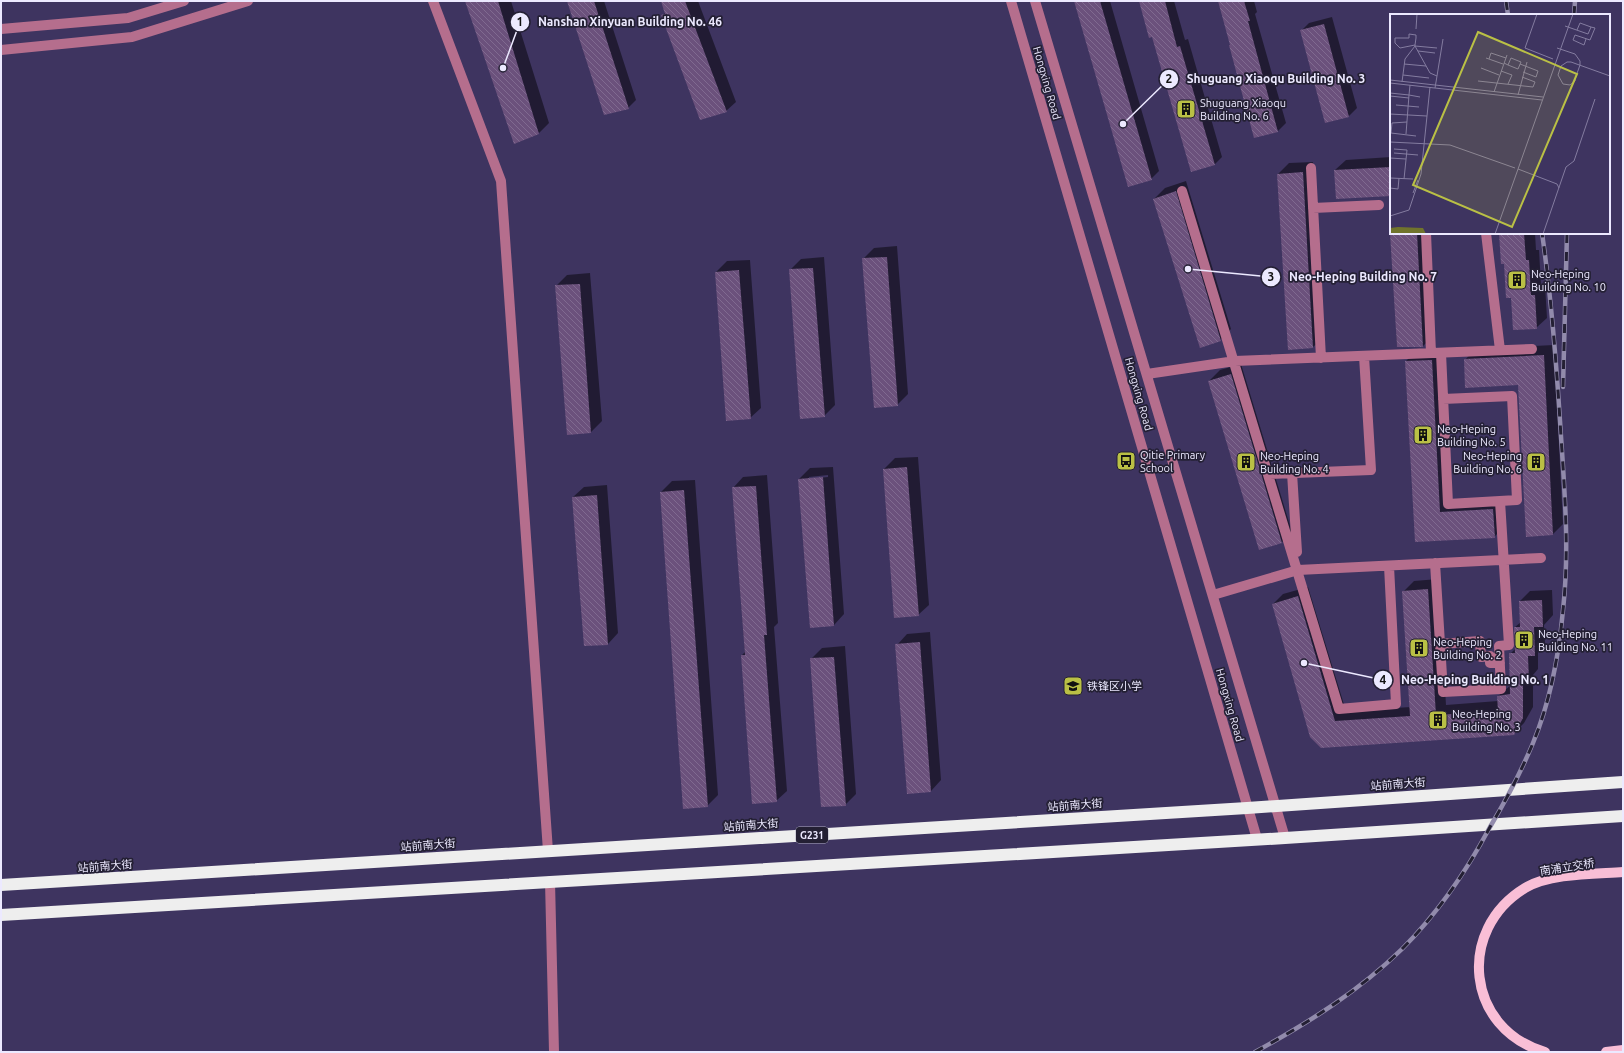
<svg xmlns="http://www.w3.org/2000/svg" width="1624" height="1053" font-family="Ubuntu,'Noto Sans SC',sans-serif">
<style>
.shadow{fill:#0007;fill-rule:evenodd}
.building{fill:url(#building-back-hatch)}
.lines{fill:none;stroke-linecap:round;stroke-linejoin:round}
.minor{stroke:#b56e8d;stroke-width:10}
.major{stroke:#f9bed6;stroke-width:10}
.highway{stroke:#eee;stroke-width:12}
.rail-casing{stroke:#928bac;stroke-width:4.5}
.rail{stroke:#242034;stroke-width:3;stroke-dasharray:9;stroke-linecap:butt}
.labels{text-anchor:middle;stroke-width:3.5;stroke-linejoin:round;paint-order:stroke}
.shield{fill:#242034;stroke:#b0adc2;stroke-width:1}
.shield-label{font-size:10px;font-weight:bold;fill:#ece9ff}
.street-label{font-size:11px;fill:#ece9ff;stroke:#242034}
.poi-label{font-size:11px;fill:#ece9ff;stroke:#242034;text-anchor:start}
.inset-road{fill:none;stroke:#847ca0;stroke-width:1}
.view{fill:#bac045;fill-opacity:0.15;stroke:#bac045;stroke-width:2}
.inset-edge{fill:none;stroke:#ece9ff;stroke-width:2}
.leader{fill:none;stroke:#ece9ff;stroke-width:1.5}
.callout-dot{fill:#ece9ff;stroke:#242034;stroke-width:1.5}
.mark-label{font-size:12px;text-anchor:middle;font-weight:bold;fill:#111}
.callout-label{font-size:12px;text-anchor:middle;font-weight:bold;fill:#ece9ff;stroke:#242034;stroke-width:3.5;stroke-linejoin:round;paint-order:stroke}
</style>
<defs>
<pattern id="building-back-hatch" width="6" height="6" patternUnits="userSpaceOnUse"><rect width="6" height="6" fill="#6b517c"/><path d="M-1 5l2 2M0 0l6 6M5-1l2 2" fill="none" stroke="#806a90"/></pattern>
</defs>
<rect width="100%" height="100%" fill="#3e3460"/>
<path class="shadow" d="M 466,1 L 511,1 L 549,123 L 539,133 Z
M 568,1 L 604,1 L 636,100 L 628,108 Z
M 662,1 L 698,1 L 736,102 L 726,111 L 662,16 L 666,12 Z
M 1076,1 L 1110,1 L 1159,171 L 1151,179 Z
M 1140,1 L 1174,1 L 1185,40 L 1188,39 L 1222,157 L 1214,165 Z
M 1219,1 L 1254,1 L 1257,12 L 1255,14 L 1286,123 L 1278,131 Z
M 1332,17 L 1357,108 L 1349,116 L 1301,31 L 1309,23 Z
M 1391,157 L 1391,223 L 1390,195 L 1335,170 L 1346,160 Z
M 1313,162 L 1324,337 L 1313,347 L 1278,174 L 1289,163 Z
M 1186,181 L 1231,329 L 1220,340 L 1154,199 L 1165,188 Z
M 1392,233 L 1428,233 L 1434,335 L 1423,346 L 1397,346 Z
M 1500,233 L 1535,233 L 1536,250 L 1539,250 L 1541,285 L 1545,285 L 1547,318 L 1536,328 L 1512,297 Z
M 897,246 L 908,394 L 897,405 L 863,259 L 874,248 Z
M 824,257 L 835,405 L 824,416 L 790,270 L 801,259 Z
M 750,260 L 761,408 L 750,418 L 716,272 L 727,261 Z
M 590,273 L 602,421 L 591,432 L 568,434 L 556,286 L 567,275 Z
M 1554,345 L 1563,524 L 1553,534 L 1519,384 L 1465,360 L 1475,349 Z
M 1417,350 L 1443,350 L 1450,501 L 1504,499 L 1505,526 L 1494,537 L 1416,541 L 1406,361 Z
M 1241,364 L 1292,532 L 1281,543 L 1209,381 L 1220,370 Z
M 918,457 L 929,605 L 918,615 L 884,469 L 895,458 Z
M 833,467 L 844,614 L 834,625 L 799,479 L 810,468 ZM 828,475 L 828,477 L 809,479 L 809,477 Z
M 767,475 L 778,623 L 774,627 L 787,791 L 776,801 L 742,655 L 745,652 L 733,488 L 743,477 Z
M 695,480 L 718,795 L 707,806 L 661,492 L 672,481 Z
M 607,485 L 618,633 L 608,644 L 573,497 L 584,487 Z
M 1438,579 L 1446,705 L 1498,701 L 1498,696 L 1511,685 L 1510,654 L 1516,648 L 1515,627 L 1521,622 L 1520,601 L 1530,591 L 1552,590 L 1553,615 L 1544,625 L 1545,644 L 1538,651 L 1538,669 L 1533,675 L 1533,707 L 1524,723 L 1513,734 L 1322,747 L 1273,604 L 1283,594 L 1308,587 L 1346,711 L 1411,707 L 1404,591 L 1414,581 Z
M 930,632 L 941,780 L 931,791 L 897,645 L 907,634 Z
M 845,646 L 856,794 L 845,805 L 811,659 L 822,648 Z"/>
<path class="building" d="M 465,1 L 498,1 L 539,134 L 514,144 Z
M 567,1 L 594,1 L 629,109 L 604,115 Z
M 661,1 L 685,1 L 727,112 L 700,120 L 661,15 L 665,14 Z
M 1074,1 L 1100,1 L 1152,180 L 1128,187 Z
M 1139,1 L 1165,1 L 1177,47 L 1180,46 L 1215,165 L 1191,172 L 1152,37 L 1149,38 Z
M 1218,1 L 1244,1 L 1250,21 L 1248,21 L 1278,132 L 1254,138 L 1229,45 L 1230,45 Z
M 1324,24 L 1349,117 L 1325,123 L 1300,30 Z
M 1391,167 L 1391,196 L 1336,199 L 1334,170 Z
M 1303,172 L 1313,348 L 1288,350 L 1277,174 Z
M 1176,191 L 1221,341 L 1200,348 L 1153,199 Z
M 1390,233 L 1417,233 L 1423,347 L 1397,347 Z
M 1499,233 L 1524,233 L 1526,260 L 1529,260 L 1531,295 L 1535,295 L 1537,329 L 1513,330 L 1511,298 L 1506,298 L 1504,264 L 1501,264 Z
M 887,257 L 898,406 L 874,408 L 862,258 Z
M 813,268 L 825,417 L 800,419 L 789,269 Z
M 739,270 L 751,419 L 726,421 L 715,272 Z
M 580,284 L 591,433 L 567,435 L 555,285 Z
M 1544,355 L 1553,535 L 1526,537 L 1518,385 L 1465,388 L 1464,359 Z
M 1432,360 L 1440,512 L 1493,509 L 1495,538 L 1415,542 L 1405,361 Z
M 1231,374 L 1282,543 L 1259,550 L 1208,381 Z
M 907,467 L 919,616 L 894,618 L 883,469 Z
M 823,477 L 834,626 L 810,628 L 798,479 Z
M 756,486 L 767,635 L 764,635 L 777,802 L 752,804 L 741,655 L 745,655 L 732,487 Z
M 684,490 L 708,807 L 683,809 L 660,492 Z
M 597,495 L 608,645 L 584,646 L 572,497 Z
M 1428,589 L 1436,715 L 1498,711 L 1497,696 L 1510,694 L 1509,653 L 1515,653 L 1514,627 L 1520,627 L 1519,601 L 1542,600 L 1543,627 L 1534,627 L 1535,656 L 1528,656 L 1529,681 L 1523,681 L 1523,718 L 1514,735 L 1321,748 L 1310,737 L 1272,604 L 1298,596 L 1335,721 L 1410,716 L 1402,591 Z
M 920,642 L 931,792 L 907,794 L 895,644 Z
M 834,657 L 846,806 L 821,807 L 810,658 Z"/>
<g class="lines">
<path class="minor" d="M 433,1 L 501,181 L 548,851
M 1011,1 L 1257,839
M 1035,1 L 1285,838
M 1,29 L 128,18 L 184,1
M 1,50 L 132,37 L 248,1
M 1311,168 L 1321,358
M 1182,191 L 1339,709 L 1396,704 L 1389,566
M 1313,208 L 1379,205
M 1426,233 L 1431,353
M 1486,233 L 1500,350
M 1441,353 L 1448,504 L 1517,500 L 1512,396 L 1443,399
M 1147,374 L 1235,361 L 1532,349
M 1292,473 L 1297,552
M 1269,474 L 1371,470 L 1364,356
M 1435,563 L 1443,692 L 1501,689 L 1499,646 L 1509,645 L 1500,501
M 1213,595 L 1298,570 L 1541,558
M 1440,644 L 1480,641 L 1481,657 L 1490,656 L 1490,663 L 1500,663
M 550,881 L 554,1052"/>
<path class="major" d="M 1545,1052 C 1466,1029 1456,930 1525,888 C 1550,873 1594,874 1623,872
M 1606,1052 L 1623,1050"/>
<path class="highway" d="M 1,885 L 1247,808 L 1623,782
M 1,915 L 1285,838 L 1623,816"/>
<g class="rail-casing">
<path id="rail" d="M 1506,1 L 1508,15
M 1574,15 L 1575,1
M 1563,387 L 1567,233
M 1255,1052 C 1308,1023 1359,991 1402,949 C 1438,913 1466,872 1490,827 C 1506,800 1521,772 1533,743 C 1550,702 1559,654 1563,610 C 1570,547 1564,484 1560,421 C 1556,358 1551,295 1542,233"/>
</g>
<use href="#rail" class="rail"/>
</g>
<defs>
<g id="building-square" transform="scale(1)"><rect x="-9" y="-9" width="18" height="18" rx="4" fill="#bac045" stroke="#242034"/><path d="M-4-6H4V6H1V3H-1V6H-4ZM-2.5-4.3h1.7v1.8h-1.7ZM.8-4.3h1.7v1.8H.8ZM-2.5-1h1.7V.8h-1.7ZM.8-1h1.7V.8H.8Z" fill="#111"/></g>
<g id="bus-square" transform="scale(1)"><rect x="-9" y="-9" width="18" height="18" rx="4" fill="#bac045" stroke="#242034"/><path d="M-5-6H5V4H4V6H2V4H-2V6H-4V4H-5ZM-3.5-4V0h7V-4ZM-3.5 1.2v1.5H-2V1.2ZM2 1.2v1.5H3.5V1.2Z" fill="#111"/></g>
<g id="school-square" transform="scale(1)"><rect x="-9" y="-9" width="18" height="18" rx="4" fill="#bac045" stroke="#242034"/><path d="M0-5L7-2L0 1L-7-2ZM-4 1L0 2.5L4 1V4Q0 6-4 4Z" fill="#111"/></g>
</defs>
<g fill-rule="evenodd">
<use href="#building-square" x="1186" y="109"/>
<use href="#building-square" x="1517" y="280"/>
<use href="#building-square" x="1423" y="435"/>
<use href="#bus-square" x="1126" y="461"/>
<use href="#building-square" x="1246" y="462"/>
<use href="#building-square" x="1536" y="462"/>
<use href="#building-square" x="1524" y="640"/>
<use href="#building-square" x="1419" y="648"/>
<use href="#school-square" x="1073" y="686"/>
<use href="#building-square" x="1438" y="720"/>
</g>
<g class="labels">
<rect class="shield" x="796" y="827" width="32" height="16" rx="3"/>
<g class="shield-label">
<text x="812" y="839">G231</text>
</g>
<g class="street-label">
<text transform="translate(1047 83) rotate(74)" y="4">Hongxing Road</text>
<text transform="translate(1139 394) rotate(74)" y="4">Hongxing Road</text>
<text transform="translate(1230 705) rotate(74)" y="4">Hongxing Road</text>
<text transform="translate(1398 784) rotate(-4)" y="4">站前南大街</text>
<text transform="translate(1075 805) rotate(-4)" y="4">站前南大街</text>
<text transform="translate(751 825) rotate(-4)" y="4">站前南大街</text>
<text transform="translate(428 845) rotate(-4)" y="4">站前南大街</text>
<text transform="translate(105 866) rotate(-4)" y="4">站前南大街</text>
<text transform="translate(1567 867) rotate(-9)" y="4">南浦立交桥</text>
</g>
<g class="poi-label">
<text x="1200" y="107">Shuguang Xiaoqu<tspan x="1200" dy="13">Building No. 6</tspan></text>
<text x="1531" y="278">Neo-Heping<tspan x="1531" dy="13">Building No. 10</tspan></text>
<text x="1437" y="433">Neo-Heping<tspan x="1437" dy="13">Building No. 5</tspan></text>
<text x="1140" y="459">Qitie Primary<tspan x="1140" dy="13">School</tspan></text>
<text x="1260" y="460">Neo-Heping<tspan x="1260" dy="13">Building No. 4</tspan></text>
<text x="1522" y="460" text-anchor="end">Neo-Heping<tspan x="1522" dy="13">Building No. 6</tspan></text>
<text x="1538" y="638">Neo-Heping<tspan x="1538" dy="13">Building No. 11</tspan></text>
<text x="1433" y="646">Neo-Heping<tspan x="1433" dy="13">Building No. 2</tspan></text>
<text x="1087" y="690">铁锋区小学</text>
<text x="1452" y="718">Neo-Heping<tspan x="1452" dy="13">Building No. 3</tspan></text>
</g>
</g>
<g transform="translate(1390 14)">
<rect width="220" height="220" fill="#3e3460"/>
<path d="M 8,213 L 33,214 L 36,220 L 0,220 L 0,214 Z" fill="#70742c"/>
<path class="inset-road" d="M 147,0 L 135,34 L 163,45M 175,12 L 198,20 L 201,13 L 190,9 L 187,16M 26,15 L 27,0M 196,25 L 194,31 L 183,26 L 185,21 L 200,26 L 205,14 L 201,13M 25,31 L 10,34 L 5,29 L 5,24 L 19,24 L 19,20 L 26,21 L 26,24 L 25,31 L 25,32 L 47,34M 167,34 L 185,40 L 190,47 L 190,51 L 185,65 L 185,67 L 180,71 L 173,70 L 168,61 L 171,52 L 177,48 L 181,48 L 220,62M 28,37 L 45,39M 96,44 L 113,50M 99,45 L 101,39 L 116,44M 114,49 L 118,51 L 128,55 L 131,48 L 121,44 L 118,51M 14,50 L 36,52M 130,50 L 148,57 L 146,63 L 133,58M 91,54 L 109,61M 111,57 L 122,61 L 118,70M 13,61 L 39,64M 47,62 L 53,25M 0,66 L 153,83M 88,67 L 143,73 L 145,68 L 132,63M 12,68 L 15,45 L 25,32 L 40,59 L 47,62 L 45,74M 0,69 L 152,86M 20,71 L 19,81 L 30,83M 104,78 L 117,41M 0,79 L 19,81 L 16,120M 128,81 L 137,48M 0,82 L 19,84M 6,91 L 29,93M 0,100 L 37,102M 17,108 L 2,109 L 1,119 L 26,122M 0,128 L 60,131 L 125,154M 4,135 L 17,136 L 14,165M 4,139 L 28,141M 0,144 L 16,145M 128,155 L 167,170 L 169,174M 0,164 L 23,165M 0,174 L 8,175 L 9,164M 23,179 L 28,166M 0,202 L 19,196 L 31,160 L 40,73M 105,220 L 183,0M 153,220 L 176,153 L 184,147 L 205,85"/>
<path class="view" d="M 88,18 L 187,60 L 122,213 L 23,171 Z"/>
<rect width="220" height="220" class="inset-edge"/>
</g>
<path class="leader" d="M503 68L520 22M1123 124L1169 79M1188 269L1271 277M1304 663L1383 680"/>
<g class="callout-dot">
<circle cx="503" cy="68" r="4"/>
<circle cx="1123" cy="124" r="4"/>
<circle cx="1188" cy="269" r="4"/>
<circle cx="1304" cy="663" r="4"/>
<circle cx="520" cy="22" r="10"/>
<circle cx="1169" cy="79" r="10"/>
<circle cx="1271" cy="277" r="10"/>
<circle cx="1383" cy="680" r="10"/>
</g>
<g class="mark-label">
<text x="520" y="26">1</text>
<text x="1169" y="83">2</text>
<text x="1271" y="281">3</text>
<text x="1383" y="684">4</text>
</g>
<g class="callout-label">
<text x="630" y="26">Nanshan Xinyuan Building No. 46</text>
<text x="1276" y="83">Shuguang Xiaoqu Building No. 3</text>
<text x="1363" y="281">Neo-Heping Building No. 7</text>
<text x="1475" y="684">Neo-Heping Building No. 1</text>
</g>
<rect width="1624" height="1053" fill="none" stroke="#ece9ff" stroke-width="4"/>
</svg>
